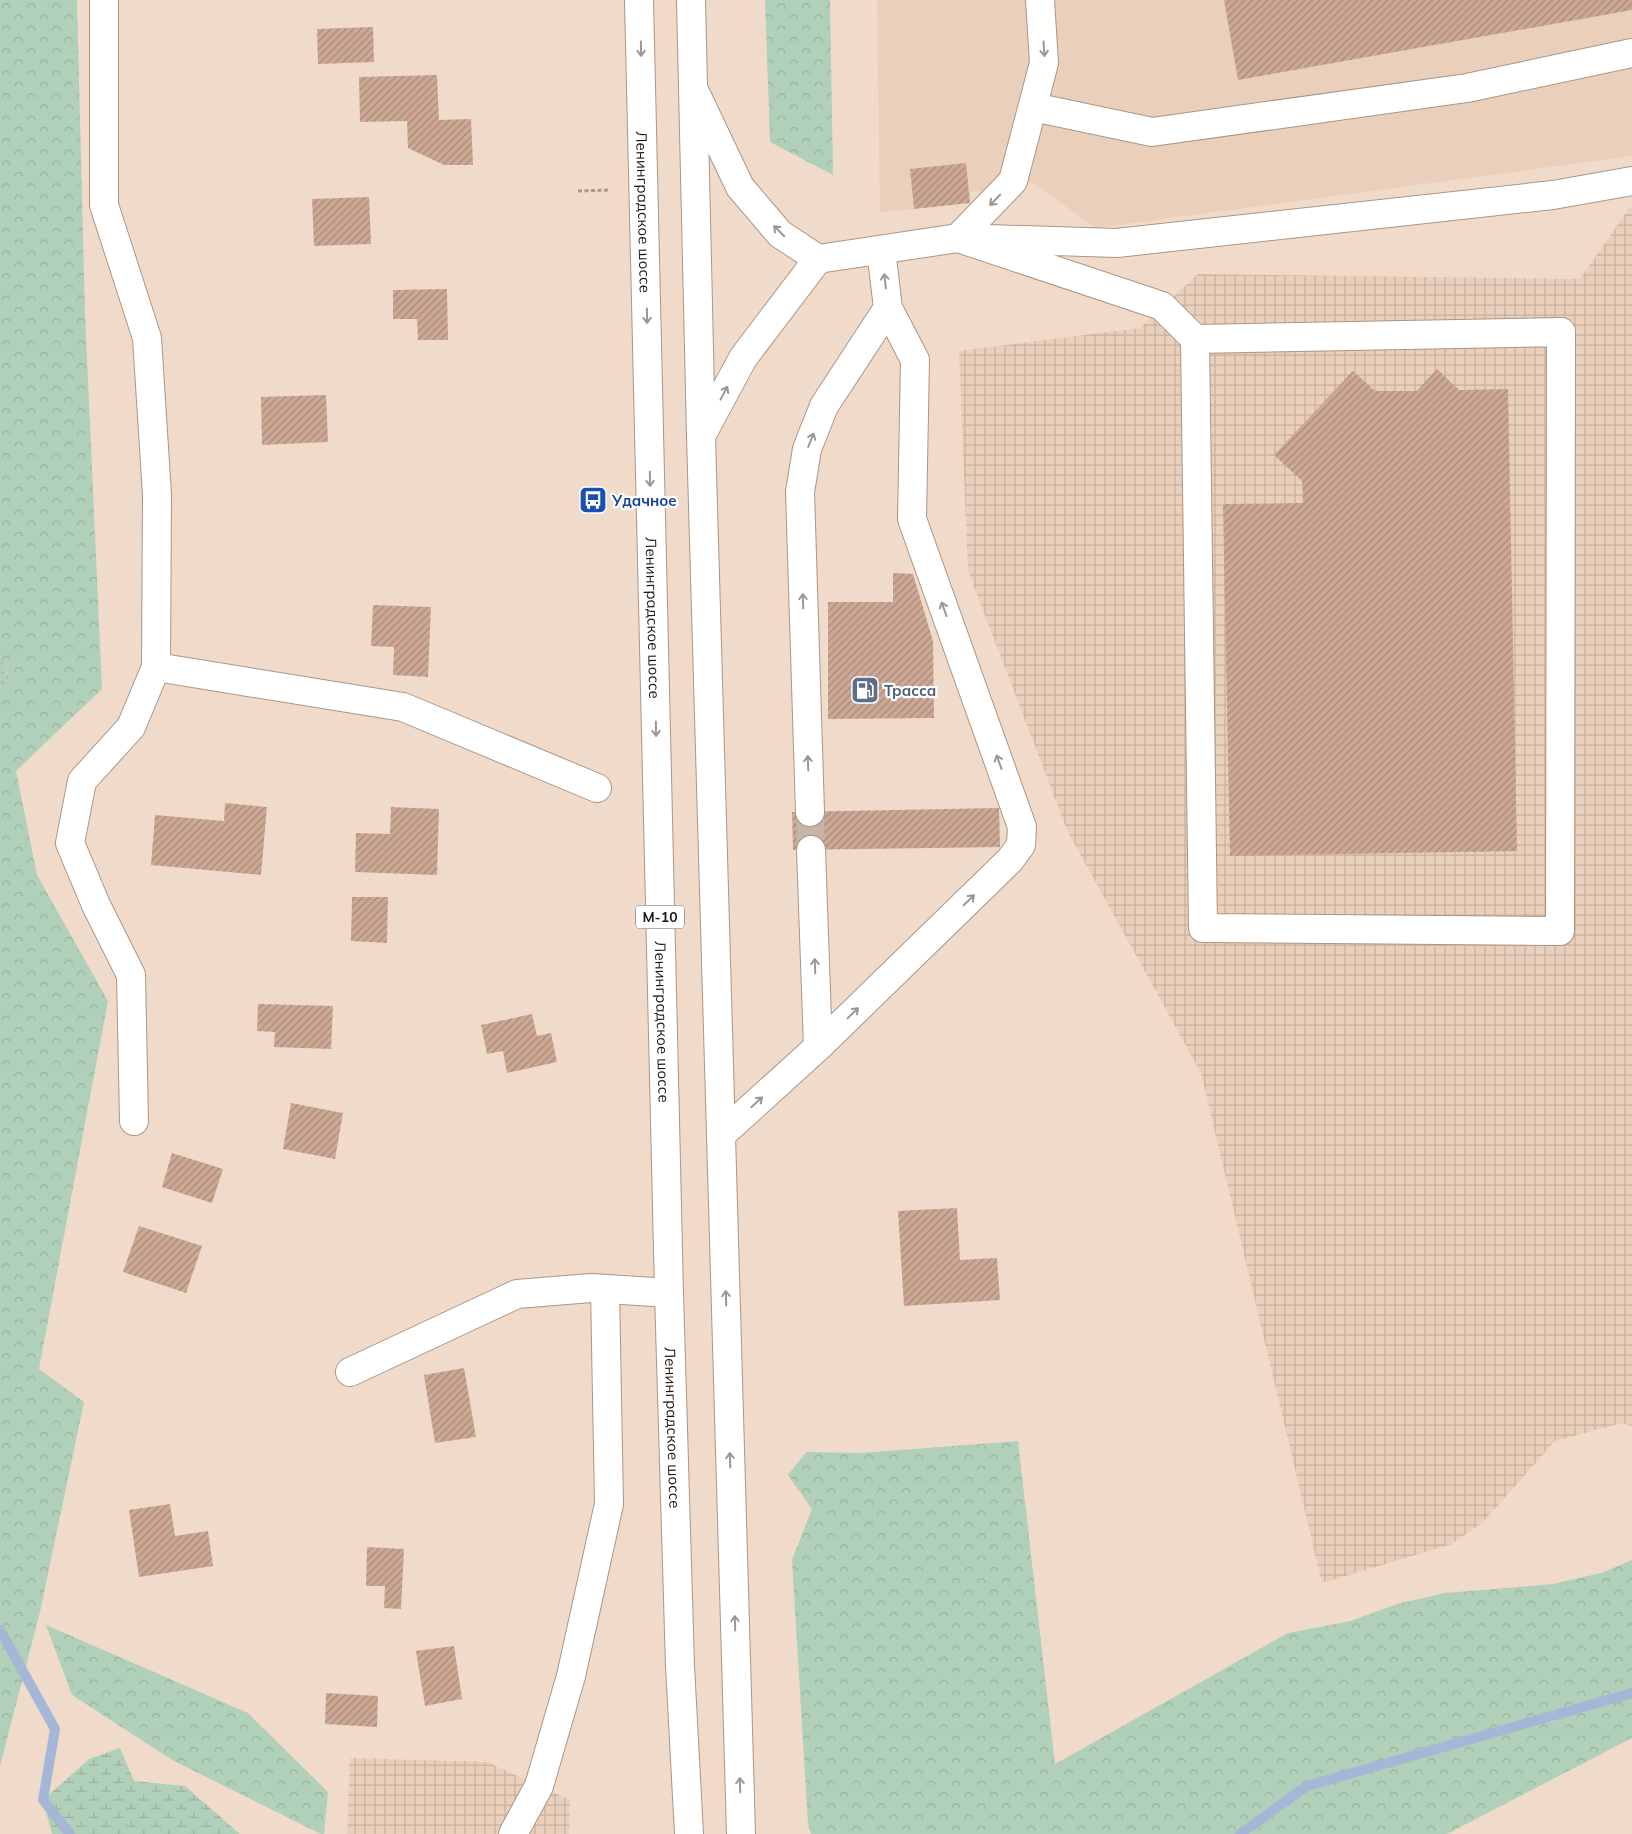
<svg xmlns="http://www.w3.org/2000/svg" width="1632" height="1834" viewBox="0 0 1632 1834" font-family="Mulish,sans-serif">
	<defs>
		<pattern id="industrial-grid" width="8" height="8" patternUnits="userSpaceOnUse" patternTransform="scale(1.25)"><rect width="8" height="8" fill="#eacfba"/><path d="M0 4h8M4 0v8" fill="none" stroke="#c8b19f"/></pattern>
		<pattern id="grass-dots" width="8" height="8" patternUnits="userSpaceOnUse" patternTransform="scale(1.25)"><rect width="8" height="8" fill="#b0d0ba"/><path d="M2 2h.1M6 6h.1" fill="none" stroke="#97b29f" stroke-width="1.8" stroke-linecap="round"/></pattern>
		<pattern id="forest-crowns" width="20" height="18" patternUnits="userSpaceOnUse" patternTransform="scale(1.25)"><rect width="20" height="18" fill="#b0d0ba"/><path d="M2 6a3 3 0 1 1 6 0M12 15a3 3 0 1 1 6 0" fill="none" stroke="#97b29f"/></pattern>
		<pattern id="wetland-marsh" width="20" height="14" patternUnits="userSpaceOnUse" patternTransform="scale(1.25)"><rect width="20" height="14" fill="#b0d0ba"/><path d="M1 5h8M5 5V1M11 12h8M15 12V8" fill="none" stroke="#97b29f"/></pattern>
		<pattern id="building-hatch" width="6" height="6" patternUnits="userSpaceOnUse" patternTransform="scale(1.25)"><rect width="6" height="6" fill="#cda995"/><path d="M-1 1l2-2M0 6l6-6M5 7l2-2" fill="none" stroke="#a68978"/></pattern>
	</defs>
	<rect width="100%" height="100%" fill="#f0dbcb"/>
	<path fill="#eacfba" d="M877 0H1632V156L1096 228 1033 183 1010 184 969 193 970 203 880 212Z"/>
	<path fill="url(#industrial-grid)" d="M1630 207H1632V1426L1622 1423 1555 1441 1483 1522 1452 1544 1322 1583 1201 1073 1067 830 968 571 959 351 1140 328 1198 274 1580 279Z
		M350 1758 487 1762 570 1800 569 1834H347Z"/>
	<path fill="url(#grass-dots)" d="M0 656 12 683 0 689Z"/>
	<path fill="url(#forest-crowns)" d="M0 0H77L85 314 102 689 16 771 37 875 108 1001 39 1369 84 1402 40 1612 0 1766V689L12 682 0 656Z
		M765 0H830L833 175 770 142Z
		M1018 1441 1055 1764 1288 1633 1351 1621 1397 1604 1445 1593 1553 1584 1601 1573 1632 1560V1738L1447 1834H811L808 1824 792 1560 812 1509 788 1475 806 1452 861 1453Z
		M46 1625 248 1713 328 1792 324 1834H321L172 1760 72 1695Z"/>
	<path fill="url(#wetland-marsh)" d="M120 1748 134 1781 185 1786 240 1834H52L43 1800 89 1759Z"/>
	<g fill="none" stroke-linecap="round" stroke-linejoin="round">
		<path stroke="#a5b7d7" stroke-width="10" d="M0 1630 55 1729 43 1800 70 1834
			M1240 1834 1307 1786 1632 1693"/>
	</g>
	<path fill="url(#building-hatch)" d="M1224 0H1632V10L1238 80Z
		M373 27 374 62 318 64 317 29Z
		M437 75 439 120 471 119 473 165H444L408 148 407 121 360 122 359 77Z
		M966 163 970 203 914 209 910 169Z
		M369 197 371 244 314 246 312 199Z
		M447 289 448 340H418L417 319H393V290Z
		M1437 369 1459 390 1508 389 1517 851 1230 856 1223 504 1303 503 1302 481 1274 455 1353 371 1375 391H1417Z
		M326 395 328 442 262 445 261 397Z
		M893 573 913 574 933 641 934 718 828 719V602H893Z
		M373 605 431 607 428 677 393 675 394 647 371 646Z
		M225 803 267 807 261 875 151 865 155 815 224 821Z
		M391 807 439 809 437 875 355 872 356 833 390 834Z
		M999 808 1000 847 793 850 792 812Z
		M352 897H388L387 943 351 941Z
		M258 1004 333 1006 331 1049 274 1047 275 1032 257 1031Z
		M532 1014 537 1036 551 1033 557 1062 507 1073 503 1051 487 1054 481 1025Z
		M291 1103 343 1113 335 1159 283 1149Z
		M172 1153 223 1169 212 1203 162 1187Z
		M957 1208 960 1260 997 1258 1000 1300 904 1306 898 1211Z
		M139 1226 202 1246 186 1293 123 1272Z
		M464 1368 476 1437 435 1443 424 1375Z
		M170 1504 175 1536 208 1531 213 1566 139 1577 129 1510Z
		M367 1547 404 1549 401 1609 384 1608 385 1586H366Z
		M454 1646 462 1699 425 1706 416 1651Z
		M326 1693 378 1696 377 1727 325 1724Z"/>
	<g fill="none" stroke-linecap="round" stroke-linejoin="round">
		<path stroke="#c6b4a6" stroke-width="28" stroke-dasharray="28 14" stroke-linecap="butt" d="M810 812 811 850"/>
		<defs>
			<path id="minor" d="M104 0V205L147 338 157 495 156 667 131 727 82 781 70 843 96 905 131 975 134 1121
				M693 88 740 187 780 234 818 259 958 238 1117 243 1553 195 1632 181
				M1033 107 1152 132 1467 88 1632 53
				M958 238 1162 306 1195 339 1203 928 1560 931 1561 332 1195 339
				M958 238 1013 181 1044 63 1040 0
				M701 436 743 358 818 259
				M156 667 403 707 597 788
				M810 812 800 492 807 449 824 406 888 308 881 250
				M818 1047 1010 860 1021 845 1022 827 912 519 915 360 888 308
				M721 1135 818 1047 811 850
				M350 1372 517 1294 591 1288 669 1293
				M513 1834 539 1786 571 1676 609 1504 605 1289"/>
			<g id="highway">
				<path id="s1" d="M639 0 669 1293 680 1666 689 1834"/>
				<path d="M691 0 701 436 741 1834"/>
			</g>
		</defs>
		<use href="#minor" stroke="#aa9687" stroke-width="30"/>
		<use href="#highway" stroke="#aa9687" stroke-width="30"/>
		<path stroke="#a7978a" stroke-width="3" stroke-dasharray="4 2.5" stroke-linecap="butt" d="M578 191 610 190"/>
		<use href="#minor" stroke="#fff" stroke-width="28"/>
		<use href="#highway" stroke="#fff" stroke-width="28"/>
	</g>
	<defs><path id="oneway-shaft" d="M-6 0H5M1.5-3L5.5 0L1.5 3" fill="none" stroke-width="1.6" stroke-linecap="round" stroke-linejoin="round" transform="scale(1.25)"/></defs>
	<g stroke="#9a9794">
		<use href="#oneway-shaft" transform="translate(641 49) rotate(89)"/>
		<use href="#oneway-shaft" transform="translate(1044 49) rotate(86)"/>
		<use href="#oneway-shaft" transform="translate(995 200) rotate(134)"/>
		<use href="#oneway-shaft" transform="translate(779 231) rotate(-135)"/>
		<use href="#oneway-shaft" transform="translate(885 281) rotate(-97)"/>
		<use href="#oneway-shaft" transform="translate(647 316) rotate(89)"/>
		<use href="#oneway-shaft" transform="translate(724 393) rotate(-62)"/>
		<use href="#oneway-shaft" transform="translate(811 440) rotate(-68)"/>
		<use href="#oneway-shaft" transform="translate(650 479) rotate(89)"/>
		<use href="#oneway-shaft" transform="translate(803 601) rotate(-92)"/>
		<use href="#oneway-shaft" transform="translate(944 609) rotate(-110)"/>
		<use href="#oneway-shaft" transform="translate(656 729) rotate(89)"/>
		<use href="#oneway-shaft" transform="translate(999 762) rotate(-110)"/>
		<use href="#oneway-shaft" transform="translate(808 763) rotate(-92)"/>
		<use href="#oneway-shaft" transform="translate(969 900) rotate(-44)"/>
		<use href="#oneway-shaft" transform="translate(815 966) rotate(-92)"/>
		<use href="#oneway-shaft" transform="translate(853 1013) rotate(-44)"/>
		<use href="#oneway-shaft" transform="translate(757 1102) rotate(-42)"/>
		<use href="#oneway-shaft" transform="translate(726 1298) rotate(-92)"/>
		<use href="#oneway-shaft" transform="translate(730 1460) rotate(-92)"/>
		<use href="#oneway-shaft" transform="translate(735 1623) rotate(-92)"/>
		<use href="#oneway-shaft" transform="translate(740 1785) rotate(-92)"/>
	</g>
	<defs>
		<symbol id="bus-square" viewBox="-11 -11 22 22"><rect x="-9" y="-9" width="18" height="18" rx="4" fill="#1a4fb4" stroke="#fff"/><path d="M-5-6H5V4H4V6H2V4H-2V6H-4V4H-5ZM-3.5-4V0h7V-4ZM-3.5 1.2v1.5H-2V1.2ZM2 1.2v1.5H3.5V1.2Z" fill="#fff"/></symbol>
		<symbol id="fuel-square" viewBox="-11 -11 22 22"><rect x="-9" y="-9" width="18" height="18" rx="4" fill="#5c6f8a" stroke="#fff"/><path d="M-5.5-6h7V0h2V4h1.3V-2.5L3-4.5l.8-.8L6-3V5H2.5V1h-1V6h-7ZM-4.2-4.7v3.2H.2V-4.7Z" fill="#fff"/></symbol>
	</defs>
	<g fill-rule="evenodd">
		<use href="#bus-square" x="577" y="484" width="32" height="32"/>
		<use href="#fuel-square" x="849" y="674" width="32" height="32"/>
	</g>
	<g text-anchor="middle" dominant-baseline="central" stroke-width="4.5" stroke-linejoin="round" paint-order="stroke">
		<rect fill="#fff" stroke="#625d58" stroke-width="1" x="636" y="905.5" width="48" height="23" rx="4"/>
		<g font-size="14" font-weight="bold" fill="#1e1711">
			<text x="660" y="917">М-10</text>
		</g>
		<g font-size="15" fill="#1e1711" stroke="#fff">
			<text stroke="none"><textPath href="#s1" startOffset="212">Ленинградское шоссе</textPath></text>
			<text stroke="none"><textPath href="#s1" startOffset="618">Ленинградское шоссе</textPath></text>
			<text stroke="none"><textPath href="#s1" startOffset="1022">Ленинградское шоссе</textPath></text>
			<text stroke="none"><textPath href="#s1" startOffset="1428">Ленинградское шоссе</textPath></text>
		</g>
		<g font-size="15" font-weight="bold" fill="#164399" stroke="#fff" text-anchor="start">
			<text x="612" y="500">Удачное</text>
		</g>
		<g font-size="15" font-weight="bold" fill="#4e5e75" stroke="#fff" text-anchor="start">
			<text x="884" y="690">Трасса</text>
		</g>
	</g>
</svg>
